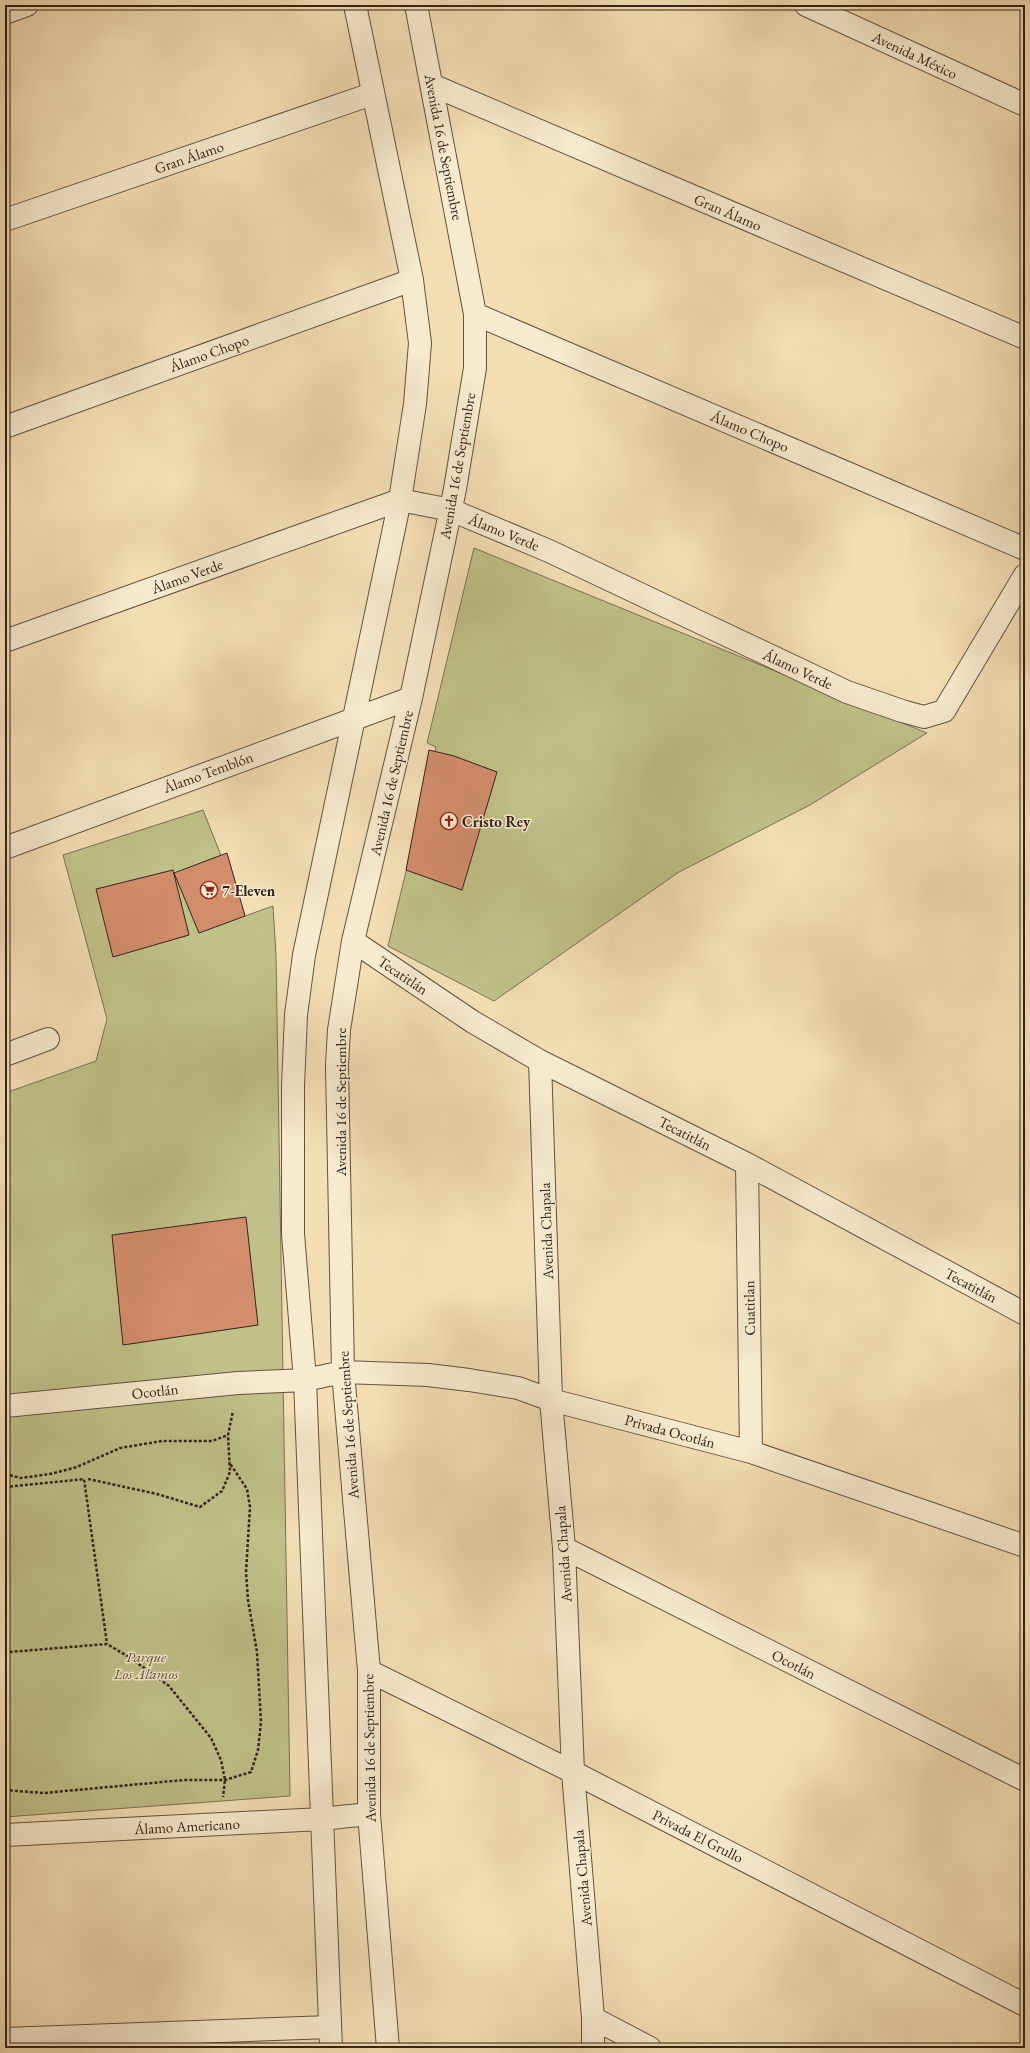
<svg xmlns="http://www.w3.org/2000/svg" width="1030" height="2053" viewBox="0 0 1030 2053" font-family="'EB Garamond',serif">
	<rect width="100%" height="100%" fill="#f3deb4"/>
	<filter id="stains"><feTurbulence type="fractalNoise" baseFrequency=".005" numOctaves="4"/><feColorMatrix values="0 0 0 0 .2 0 0 0 0 .09 0 0 0 0 .02 0 0 0 .5 -.17"/></filter>
	<radialGradient id="worn" r=".72"><stop offset=".6" stop-color="#630" stop-opacity="0"/><stop offset="1" stop-color="#630" stop-opacity=".3"/></radialGradient>
	<path fill="#c0c089" stroke="#7a7152" d="M474 548 927 733 810 805 679 872 494 1001 388 946 436 747 427 743Z
		M203 810 245 916 273 906 276 955 290 1796 5 1817V1093L96 1061 107 1019 63 855Z"/>
	<path fill="#d28d6c" stroke="#33221b" d="M429 750 454 756 497 772 462 890 406 870Z
		M227 853 245 916 199 933 174 873Z
		M173 870 189 935 113 957 96 889Z
		M246 1217 258 1325 123 1345 112 1235Z"/>
	<g fill="none" stroke-linecap="round" stroke-linejoin="round">
		<defs>
			<path id="minor" d="M806 5 1025 105
				M5 13 27 5
				M432 85 1025 338
				M5 220 372 94
				M475 314 1025 549
				M5 427 412 280
				M5 641 400 500 451 510 549 551 847 692 902 711 924 717 944 711 1025 575
				M5 848 411 698
				M353 941 473 1022 540 1061 747 1164 1025 1314
				M5 1055 48 1039
				M540 1061 551 1400 564 1548 573 1772 593 2018V2048
				M747 1164 751 1452
				M5 1406 238 1383 305 1380 343 1372 428 1375 469 1380 518 1388 551 1400 751 1452 1025 1546
				M564 1548 1025 1780
				M369 1671 573 1772 1025 2005
				M5 1835 321 1819 369 1814
				M593 2018 650 2048
				M5 2039 330 2027
				M331 2048 305 1380 293 1234V1086L296 1015 304 955 400 500 415 404 420 343 412 280 355 5
				M388 2048 369 1814V1671L343 1372 337 1065 339 1030 353 941 411 698 455 489 475 368V314L416 5"/>
		</defs>
		<use href="#minor" stroke="#635141" stroke-width="24"/>
		<path stroke="#33221b" stroke-width="2.5" stroke-dasharray="3 2" stroke-linecap="butt" d="M5 1474 21 1478 50 1474 77 1467 120 1448 162 1441H212L228 1435
			M88 1479 157 1494 200 1507 222 1491 230 1472 228 1435 233 1411
			M5 1487 84 1479 107 1644
			M5 1628 9 1652 107 1644 129 1657 169 1686 211 1738 221 1760 225 1780 223 1797
			M5 1790 44 1793 184 1780H225L251 1772 258 1750 261 1722 257 1652 248 1600 246 1572 250 1507 247 1489 229 1462"/>
		<use href="#minor" stroke="#f7eace" stroke-width="22"/>
	</g>
	<defs>
		<symbol id="church-ring" viewBox="-11 -11 22 22"><circle r="9.5" fill="#f7eace" stroke="#8f2418" stroke-width="1.5"/><path d="M-1.2-6h2.4v3.5h3.3v2.4h-3.3V6h-2.4V-.1h-3.3v-2.4h3.3Z" fill="#8f2418"/></symbol>
		<symbol id="supermarket-ring" viewBox="-11 -11 22 22"><circle r="9.5" fill="#f7eace" stroke="#8f2418" stroke-width="1.5"/><path d="M-6-5.5h2.5l.6 2H6L4.5 2H-2.5L-4.4-4H-6ZM-1.5 3.2a1.3 1.3 0 1 0 .1 0ZM3 3.2a1.3 1.3 0 1 0 .1 0Z" fill="#8f2418"/></symbol>
	</defs>
	<g fill-rule="evenodd">
		<use href="#church-ring" x="439" y="811" width="20" height="20"/>
		<use href="#supermarket-ring" x="199" y="880" width="20" height="20"/>
	</g>
	<g text-anchor="middle" dominant-baseline="central" stroke-width="3" stroke-linejoin="round" paint-order="stroke">
		<g font-size="15" fill="#33221b" stroke="#f7eace">
			<text transform="translate(915 55) rotate(25)">Avenida México</text>
			<text transform="translate(444 147) rotate(79)">Avenida 16 de Septiembre</text>
			<text transform="translate(189 157) rotate(-19)">Gran Álamo</text>
			<text transform="translate(728 212) rotate(23)">Gran Álamo</text>
			<text transform="translate(209 353) rotate(-20)">Álamo Chopo</text>
			<text transform="translate(750 431) rotate(23)">Álamo Chopo</text>
			<text transform="translate(457 466) rotate(-80)">Avenida 16 de Septiembre</text>
			<text transform="translate(504 532) rotate(22)">Álamo Verde</text>
			<text transform="translate(187 576) rotate(-20)">Álamo Verde</text>
			<text transform="translate(798 669) rotate(25)">Álamo Verde</text>
			<text transform="translate(208 772) rotate(-20)">Álamo Temblón</text>
			<text transform="translate(391 783) rotate(-77)">Avenida 16 de Septiembre</text>
			<text transform="translate(403 975) rotate(34)">Tecatitlán</text>
			<text transform="translate(340 1102) rotate(-90)">Avenida 16 de Septiembre</text>
			<text transform="translate(685 1133) rotate(27)">Tecatitlán</text>
			<text transform="translate(546 1231) rotate(-92)">Avenida Chapala</text>
			<text transform="translate(971 1285) rotate(28)">Tecatitlán</text>
			<text transform="translate(749 1308) rotate(-91)">Cuatitlan</text>
			<text transform="translate(155 1391) rotate(-6)">Ocotlán</text>
			<text transform="translate(348 1425) rotate(-94)">Avenida 16 de Septiembre</text>
			<text transform="translate(670 1431) rotate(15)">Privada Ocotlán</text>
			<text transform="translate(563 1554) rotate(-94)">Avenida Chapala</text>
			<text transform="translate(794 1664) rotate(27)">Ocotlán</text>
			<text transform="translate(369 1748) rotate(-91)">Avenida 16 de Septiembre</text>
			<text transform="translate(187 1826) rotate(-3)">Álamo Americano</text>
			<text transform="translate(698 1836) rotate(27)">Privada El Grullo</text>
			<text transform="translate(582 1878) rotate(-95)">Avenida Chapala</text>
		</g>
		<g font-size="15" font-weight="bold" fill="#33221b" stroke="#f7eace" text-anchor="start">
			<text x="462" y="821">Cristo Rey</text>
			<text x="222" y="890">7-Eleven</text>
		</g>
		<g font-size="15" font-style="italic" fill="#5d513c" stroke="#f7eace">
			<text x="146" y="1656">Parque<tspan x="146" dy="17">Los Alamos</tspan></text>
		</g>
	</g>
	<rect width="1030" height="2053" fill="none" stroke="#f3deb4" stroke-width="20"/>
	<rect x="6" y="6" width="1018" height="2041" fill="none" stroke="#33221b" stroke-width="2"/>
	<rect x="10" y="10" width="1010" height="2033" fill="none" stroke="#33221b"/>
	<rect width="100%" height="100%" filter="url(#stains)"/>
	<rect width="100%" height="100%" fill="url(#worn)"/>
</svg>
